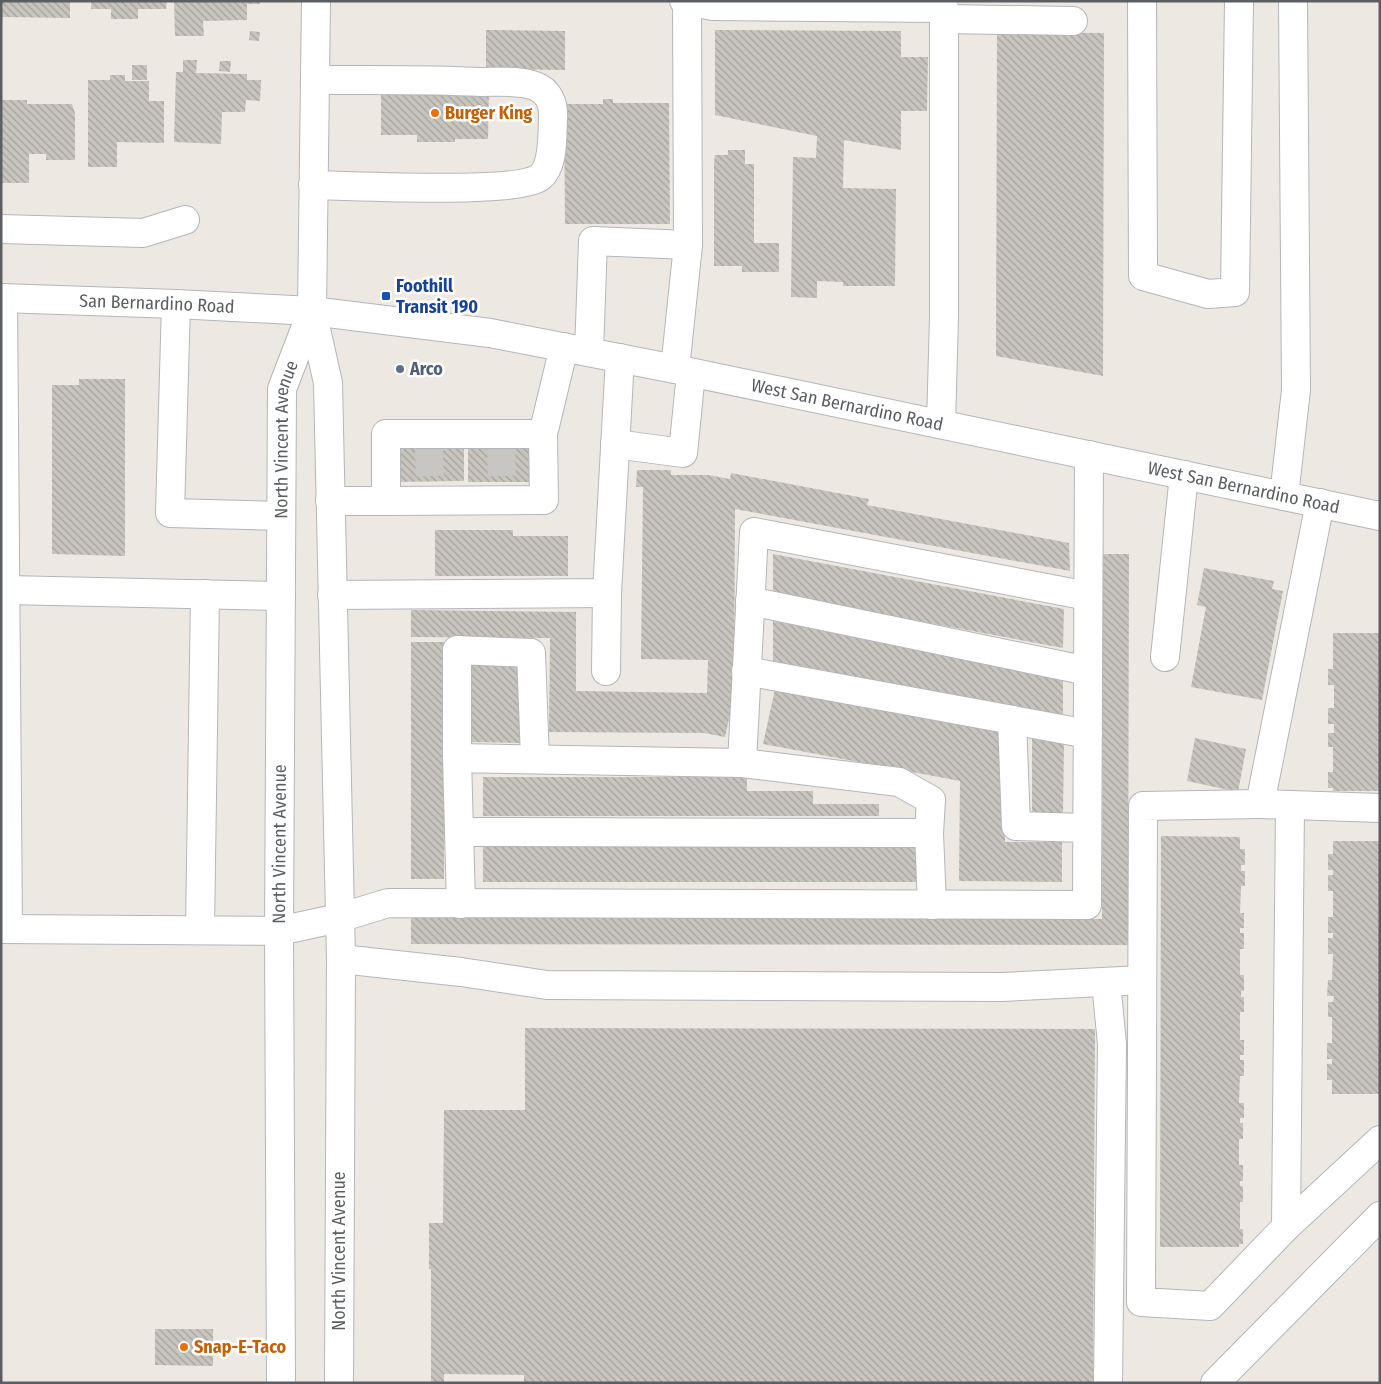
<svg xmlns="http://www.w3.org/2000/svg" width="1381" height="1384" viewBox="0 0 1381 1384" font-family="'Fira Sans Condensed',sans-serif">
	<defs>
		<pattern id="building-back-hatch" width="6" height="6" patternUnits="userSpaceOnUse" patternTransform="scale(1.25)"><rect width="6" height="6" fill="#c8c4be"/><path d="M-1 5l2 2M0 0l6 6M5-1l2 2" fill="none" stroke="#a5a29e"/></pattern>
	</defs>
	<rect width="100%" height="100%" fill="#ede9e2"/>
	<path fill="url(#building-back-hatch)" d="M1 1H70V18L1 17Z
		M91 1H167L166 9H138V19H111V9H91Z
		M174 1H260V4H247V20L203 21 204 36H175Z
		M486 30 565 31V70L486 69Z
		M715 30 901 31V57H928L927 111H901V150L844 140 843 188 896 189 895 286H843V282L817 281V298L791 297 793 157 816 158 817 136 715 115Z
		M250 31 260 32 259 41 249 40Z
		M997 32 1104 33 1103 376 996 356Z
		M183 60H197L196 73 247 74V80H261L260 101 246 100 245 112H222L221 144 174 142 176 72H183Z
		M220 61H231L230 72 219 71Z
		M132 65H147V80H132Z
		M110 75H125V81H149V101H164V143L117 142V167H88V80H110Z
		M381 85 489 91 488 139H455V142H417V135H381Z
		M603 99H613V103H669L670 224H565L564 104H603Z
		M1 100H27V104H72L75 113V160H46V154H29V183H1Z
		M728 150H745V164H754V243H779V272H742V266H714V163L715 155H728Z
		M79 379H125V556L52 554V385H79Z
		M395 448H464V481L395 482Z
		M468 448H538V482H468Z
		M637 470H671V475H708L730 479 731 473 869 499 867 505 1069 543 1070 571 735 509 734 697 725 737 704 733 549 732 550 638 411 637V610L576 612V691L707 693 708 660 641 659 643 487H636Z
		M435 530H513V536H568V576H435Z
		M773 554 1064 609 1063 648 773 594Z
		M1103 554H1129L1128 945 411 944V917L1102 919Z
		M1204 568 1274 581 1272 589 1283 591 1262 700 1191 687 1206 607 1197 605Z
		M773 621 1063 676V716L773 662Z
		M1333 633H1380V791H1333V788H1328V772H1333V747H1328V733H1334V724H1328V708H1334V685H1328V669H1333Z
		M411 642H444V879H411Z
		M470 663 524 664 523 743 470 742Z
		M775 689 1006 732 1005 842H1062V882L959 881 960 781 763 744Z
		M1032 736 1064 743 1063 815H1032Z
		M1195 738 1246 749 1238 792 1187 781Z
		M483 777H747V791H813V804H879V816H483Z
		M1161 836 1240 837V849H1245V865H1241V871H1245V886H1241L1240 913H1244V928H1240V933H1244V949H1240V975H1244V991H1241V997H1244V1012H1240V1040H1244V1055H1240V1060H1244V1076H1240L1239 1103H1244V1118H1240V1123H1243V1139H1239V1165H1243V1181H1240V1186H1243V1202H1240V1229H1243V1244H1239V1247H1160Z
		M1333 841H1380V1094H1332V1080H1327V1064H1332V1059H1327V1043H1332V1017H1328V1002H1333L1334 996H1327L1328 980H1332L1333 954H1328V938H1333V933H1328V917H1333V891H1328V875H1333V870H1328V854H1333Z
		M483 843H920V882H483Z
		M525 1028 1095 1029 1093 1383H524V1375L444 1374V1383H431V1269H429V1223H443L444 1110H525Z
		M155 1329H213V1366L155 1365Z"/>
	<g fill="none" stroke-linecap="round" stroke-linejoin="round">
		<path stroke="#c8c6c2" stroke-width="28" stroke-dasharray="28 14" stroke-linecap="butt" d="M429 448 430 481
			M501 448 502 482"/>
		<defs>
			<g id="minor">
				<path d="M316 1 312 311 328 383 341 959 339 1383"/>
				<path d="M684 1 713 6 944 8V317L941 424"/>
				<path d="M1142 1 1143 276 1208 294 1235 292 1239 1"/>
				<path d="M944 19 1073 21"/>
				<path d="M313 185C350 186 518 194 540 177 554 166 552 136 553 119 554 104 549 91 535 86 520 80 498 82 482 82 426 79 371 80 315 80"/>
				<path d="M1 229 143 233 185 220"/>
				<path id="s1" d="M1 298 176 304 312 311 490 333 675 369 1380 516"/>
				<path d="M3 298 8 929"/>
				<path d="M176 304 170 513 281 516"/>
				<path d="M589 352 593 241 688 245"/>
				<path d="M675 369 688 245 687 2"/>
				<path d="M615 444 683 453 691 373"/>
				<path d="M1284 496 1296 390 1293 1"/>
				<path d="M330 501H386V434H543L564 347"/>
				<path d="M386 501 544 500 543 434"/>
				<path d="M1320 503 1260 804 1380 808"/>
				<path d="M7 590 281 596"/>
				<path d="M332 595 607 593 620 358"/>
				<path d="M750 601 1088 671"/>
				<path d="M1165 657 1184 475"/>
				<path d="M606 671 607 593"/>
				<path d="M746 671 1088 734"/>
				<path d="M1012 720 1016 826 1087 828"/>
				<path d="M457 758V650L531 653 535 759"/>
				<path d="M742 763 899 782 931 800 929 833"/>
				<path d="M1260 804 1143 806 1141 1302 1210 1306 1286 1227 1290 805"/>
				<path d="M459 832 929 833 932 905"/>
				<path d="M461 904 457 758 742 763 754 532 1088 596"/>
				<path d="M1 929 279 931 339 918 388 903 1087 905 1089 455"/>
				<path d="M200 930 205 594"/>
				<path d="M341 959 461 972 547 985 1002 987 1142 980"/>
				<path d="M1106 982 1112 1044 1108 1383"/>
				<path d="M1286 1227 1380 1140"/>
				<path id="s2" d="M281 1383 279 931 282 389 312 311"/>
				<path d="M1215 1383 1380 1216"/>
			</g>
		</defs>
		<use href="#minor" stroke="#b3b6b9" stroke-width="30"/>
		<use href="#minor" stroke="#fff" stroke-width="28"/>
	</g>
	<g fill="#e8710a" stroke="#fff" stroke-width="2">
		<circle cx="435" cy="113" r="5"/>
		<circle cx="184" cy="1347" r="5"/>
	</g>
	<rect fill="#1a4fb4" stroke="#fff" stroke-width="2" x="381" y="291" width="10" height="10" rx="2.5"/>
	<circle fill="#5c6f8a" stroke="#fff" stroke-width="2" cx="400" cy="369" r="5"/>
	<g text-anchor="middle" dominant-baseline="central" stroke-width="5" stroke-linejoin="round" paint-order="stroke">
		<g font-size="18" font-weight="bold" fill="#c56008" stroke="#fff" text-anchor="start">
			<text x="445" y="113">Burger King</text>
			<text x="194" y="1347">Snap-E-Taco</text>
		</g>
		<g font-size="18" font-weight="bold" fill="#164399" stroke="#fff" text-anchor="start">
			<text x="396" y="286">Foothill<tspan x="396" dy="21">Transit 190</tspan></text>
		</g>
		<g font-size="18" fill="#5b5f63" stroke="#fff">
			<text stroke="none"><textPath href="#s1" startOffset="156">San Bernardino Road</textPath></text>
			<text stroke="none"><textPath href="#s1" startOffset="855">West San Bernardino Road</textPath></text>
			<text stroke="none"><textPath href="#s2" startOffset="944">North Vincent Avenue</textPath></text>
			<text stroke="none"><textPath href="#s1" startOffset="1260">West San Bernardino Road</textPath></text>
			<text stroke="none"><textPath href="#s2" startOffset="539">North Vincent Avenue</textPath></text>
			<text transform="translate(339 1251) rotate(-90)">North Vincent Avenue</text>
		</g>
		<g font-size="18" font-weight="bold" fill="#4e5e75" stroke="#fff" text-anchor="start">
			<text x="410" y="369">Arco</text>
		</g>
	</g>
	<rect width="1381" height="1384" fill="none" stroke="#5b5f63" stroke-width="5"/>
</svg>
